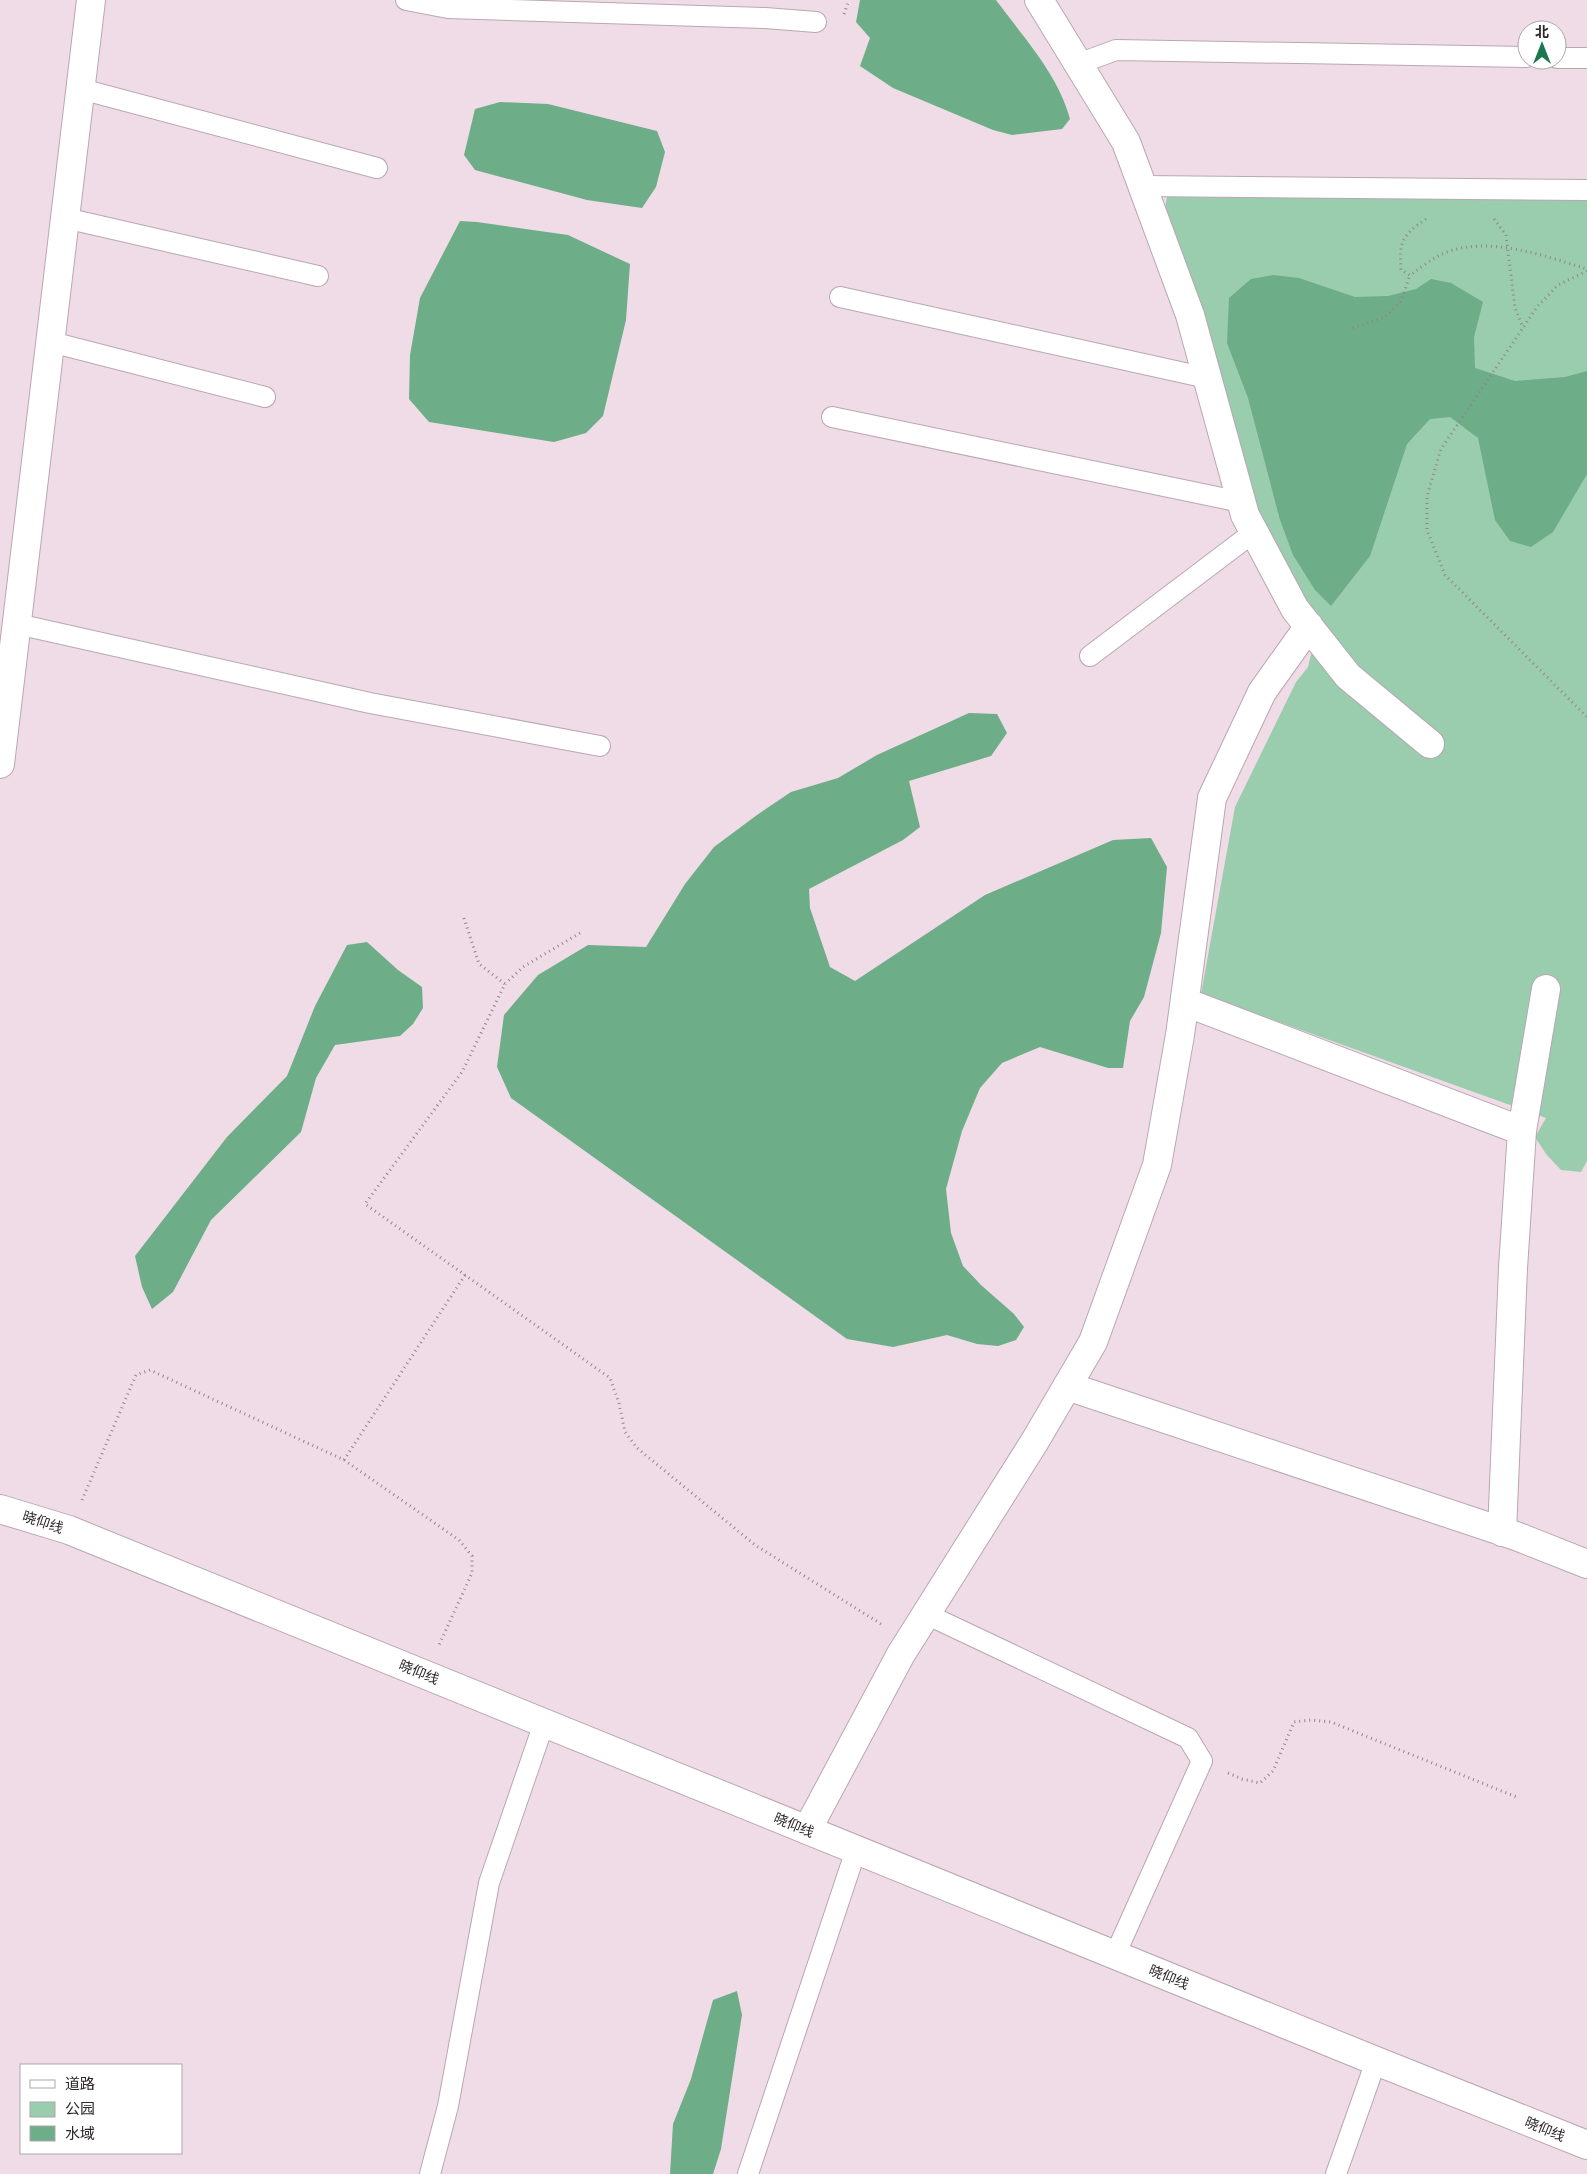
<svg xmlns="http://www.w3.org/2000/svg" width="1587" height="2174" viewBox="0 0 1587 2174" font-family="Arial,'Noto Sans SC',sans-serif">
	<rect width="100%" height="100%" fill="#efdce7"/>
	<path fill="#9accae" d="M1167 197 1587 199V1161L1581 1172 1561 1170 1546 1154 1535 1137 1546 1118 1201 994 1235 807 1296 682 1308 667 1319 621 1253 510 1164 213Z"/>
	<path fill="#6dad88" d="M860 0H996C1023 37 1058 74 1070 119L1062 129 1012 135 993 130 893 88 860 66 870 38 856 22Z
		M500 102 548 104 657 131 665 152 656 187 642 208 587 200 475 170 464 155 475 109Z
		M460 221 477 222 568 235 630 264 626 320 603 416 586 433 554 442 429 422 409 399 410 355 420 298Z
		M1273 275 1299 278 1355 297 1388 296 1416 289 1431 279 1451 283 1483 302 1474 337 1475 368 1515 381 1565 377 1587 371V474L1553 532 1531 547 1510 541 1495 520 1478 438 1450 417 1430 419 1407 444 1370 556 1331 606 1315 590 1293 555 1280 520 1248 398 1227 343 1229 298 1251 279Z
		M969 713 997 714 1007 733 991 756 909 781 920 827 903 840 809 889 810 908 830 967 855 981 985 895 1113 840 1151 838 1167 867 1161 933 1144 997 1130 1021 1123 1068H1108L1040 1047 1002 1063 980 1088 962 1131 946 1189 951 1233 963 1266 981 1285 1014 1314 1024 1327 1016 1340 998 1346 977 1344 947 1335 893 1347 847 1339 511 1098 497 1067 504 1015 538 975 588 945 646 947 685 884 714 847 757 815 791 792 838 778 877 755Z
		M367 942 398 970 422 987 423 1008 413 1024 400 1036 335 1045 316 1078 301 1132 211 1220 173 1292 152 1309 142 1287 135 1256 227 1137 287 1076 315 1006 347 945Z
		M737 1991 742 2015 721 2149 713 2174H670L673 2124 691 2079 713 2000Z"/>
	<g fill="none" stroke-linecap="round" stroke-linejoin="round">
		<defs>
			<path id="lane" d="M406 0 448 8 765 18 816 22
				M1557 58H1587
				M1078 64 1116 50 1527 57
				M81 89 377 168
				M1142 186 1587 190
				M65 218 318 276
				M840 297 1207 378
				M51 342 265 397
				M832 417 1241 502
				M17 624 370 703 600 746
				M1090 656 1254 532
				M926 1614 1188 1738 1202 1761 1115 1955
				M430 2174 448 2106 489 1883 544 1723
				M748 2174 856 1850
				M1336 2174 1376 2061"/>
			<path id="street" d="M1039 0 1126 142 1190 315 1245 515 1295 609 1348 676 1430 744
				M1185 1002 1522 1131
				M1067 1386 1516 1536 1587 1564
				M1502 1532 1513 1268 1522 1131 1546 989
				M807 1830 901 1654 1035 1441 1093 1342 1157 1165 1180 1035 1212 798 1262 692 1309 626"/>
			<path id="secondary" d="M0 764 91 0
				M0 1509 69 1530 1376 2061 1587 2145"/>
		</defs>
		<use href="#lane" stroke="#b9a7b2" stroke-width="22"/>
		<use href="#street" stroke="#b9a7b2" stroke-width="30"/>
		<use href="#secondary" stroke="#b9a7b2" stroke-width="30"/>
		<path stroke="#92858c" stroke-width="3" stroke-dasharray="1 4" stroke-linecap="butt" d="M844 14 849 0
			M1426 219C1402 235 1399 242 1401 270L1410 275C1422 267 1436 255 1450 251 1494 237 1545 256 1587 269
			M1494 219 1506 235 1515 308 1523 328
			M1587 271 1558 285 1537 307 1441 449 1427 496V530L1445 575 1587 717
			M1353 328 1385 317 1401 301 1410 275
			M464 918 479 964 505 984
			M580 933 523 967 505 984 462 1072 365 1204 610 1378 619 1403 625 1432 637 1448 755 1545 881 1624
			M344 1460 465 1275
			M82 1500 136 1375 150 1370 344 1460 459 1540 472 1556V1573L439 1645
			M1228 1773 1242 1779 1260 1783 1273 1771 1294 1722 1311 1720 1331 1722 1519 1798"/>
		<use href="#lane" stroke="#fff" stroke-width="20"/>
		<use href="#street" stroke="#fff" stroke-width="28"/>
		<use href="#secondary" stroke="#fff" stroke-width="28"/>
	</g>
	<g text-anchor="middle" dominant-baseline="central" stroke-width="5" stroke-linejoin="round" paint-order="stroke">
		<g font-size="14" fill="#2d262a" stroke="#fff">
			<text transform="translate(43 1522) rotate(18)">晓仰线</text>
			<text transform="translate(419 1672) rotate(22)">晓仰线</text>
			<text transform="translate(794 1825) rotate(22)">晓仰线</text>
			<text transform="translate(1169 1977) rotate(22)">晓仰线</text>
			<text transform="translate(1545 2129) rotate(22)">晓仰线</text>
		</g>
	</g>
	<rect x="20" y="2064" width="162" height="90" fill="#ffffff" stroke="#aba8aa"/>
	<rect x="30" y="2080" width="25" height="8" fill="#ffffff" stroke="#aba8aa"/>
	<text x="65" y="2089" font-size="15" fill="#2d262a">道路</text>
	<rect x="30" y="2102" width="25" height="15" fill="#9accae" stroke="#aba8aa"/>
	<text x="65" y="2114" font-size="15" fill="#2d262a">公园</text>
	<rect x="30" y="2126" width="25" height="15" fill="#6dad88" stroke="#aba8aa"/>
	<text x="65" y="2139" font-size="15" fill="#2d262a">水域</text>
	<g transform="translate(1542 45)"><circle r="24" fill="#ffffff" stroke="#aba8aa"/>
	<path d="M0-4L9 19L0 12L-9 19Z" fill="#1b774d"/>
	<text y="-8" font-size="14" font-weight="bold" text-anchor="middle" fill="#2d262a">北</text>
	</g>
</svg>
